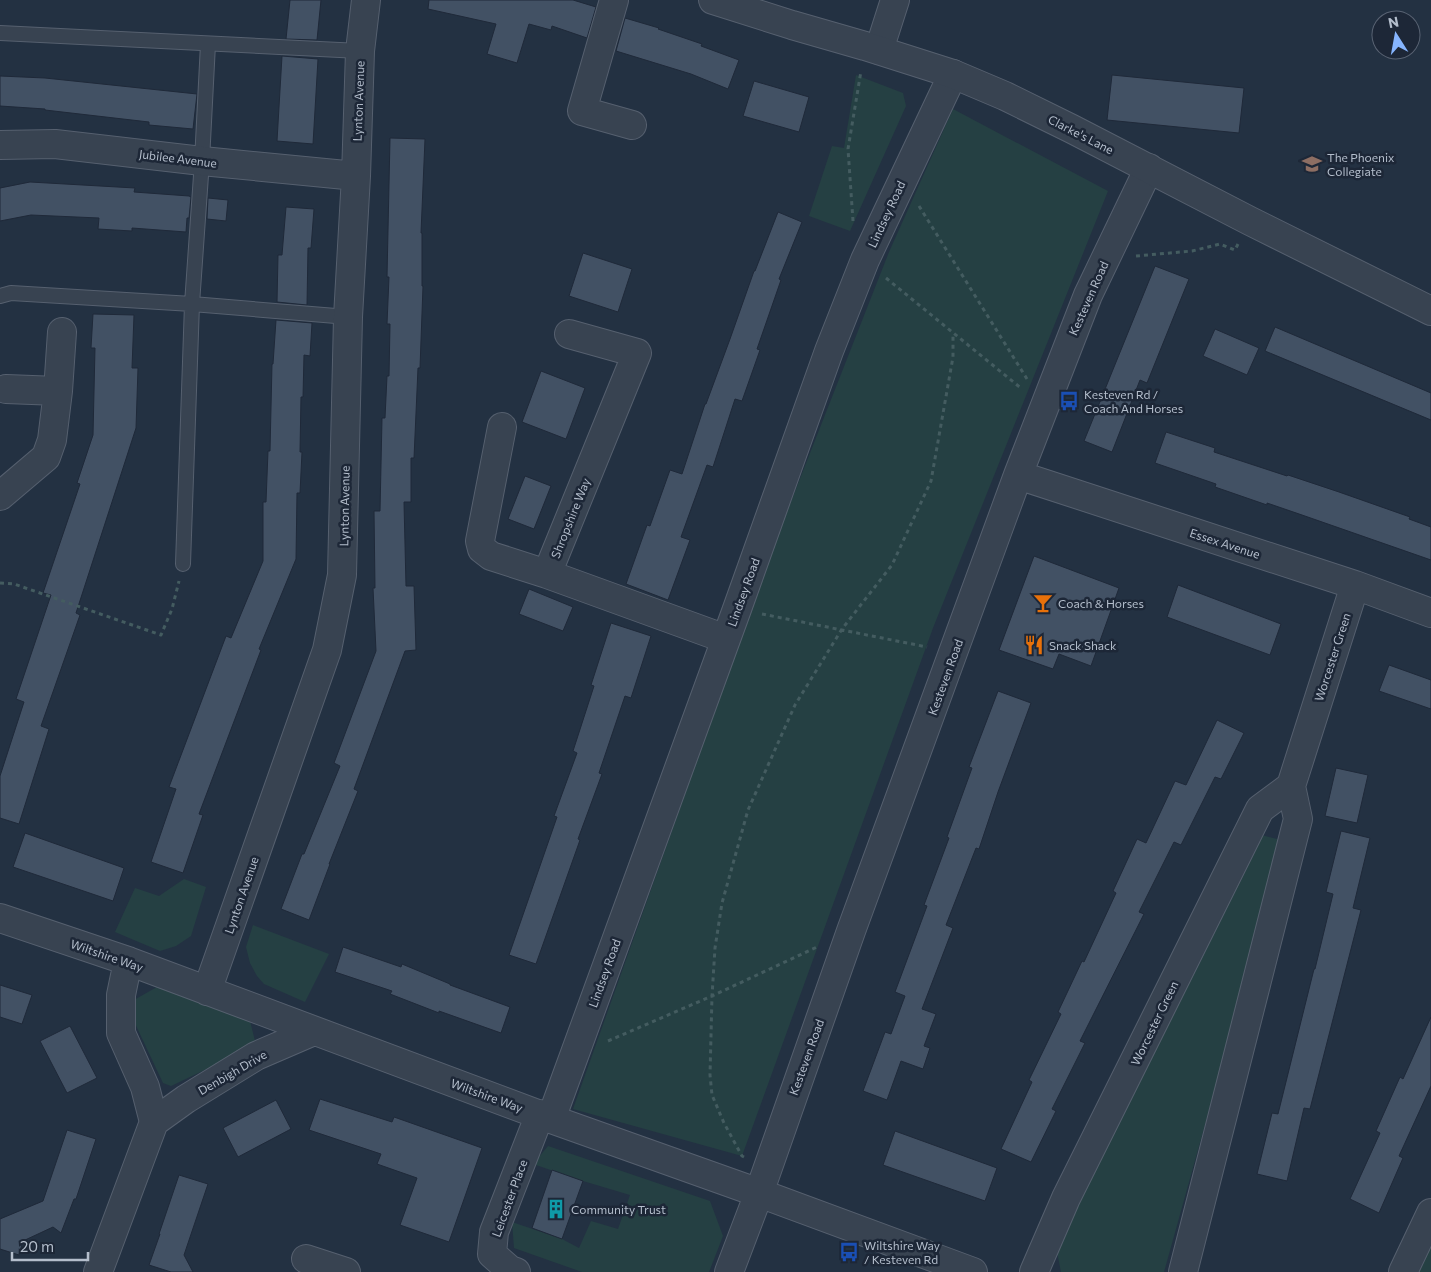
<svg xmlns="http://www.w3.org/2000/svg" width="1431" height="1272" viewBox="0 0 1431 1272" font-family="Commissioner,sans-serif">
	<rect width="100%" height="100%" fill="#233142"/>
	<path fill="#254043" d="M856 75 903 93 906 106 850 231 809 216 832 146 844 148Z
		M953 109 1108 191 933 628 742 1156 573 1109 770 555 889 252Z
		M1257 834 1281 840 1221 1067 1164 1272H1061L1056 1247Z
		M184 879 206 887 191 936 176 946 160 951 115 932 135 888 159 896Z
		M253 925 329 954 305 1002 264 984 257 976 250 963 246 947Z
		M157 987 250 1021 255 1041 232 1057 171 1086 163 1083 132 1017 134 1000Z
		M548 1146 710 1201 723 1236 709 1272H582L514 1248 512 1222 562 1239 579 1248 591 1221 618 1229 630 1195 583 1181 533 1164Z
		M1431 1246V1272H1419Z"/>
	<path fill="#425164" stroke="#1f2939" d="M290 0H321L317 40 286 39Z
		M429 0H573L596 7 587 38 552 26 551 30 529 24 517 63 487 54 496 24 428 9Z
		M625 18 659 28 658 29 702 44 701 46 739 60 728 89 691 74 616 51Z
		M282 56 318 59 313 144 277 141Z
		M1112 75 1244 88 1239 133 1107 120Z
		M0 76 45 78 197 94 193 129 149 125V122L45 110V109L0 106Z
		M754 81 809 97 799 132 743 116Z
		M390 138 425 139 421 233H422V286H423L420 368H418L414 458H411V502H404L406 586H414L416 650 405 651 354 789 358 791 329 864H330L309 920 281 909 302 854H304L340 766 334 763 376 651 373 588H375L374 511H380L382 418H385L387 376H389L390 324H387L389 277H387Z
		M30 182 135 188 134 192 189 196 191 197 189 218H187L186 232 132 228V231L98 229 99 218 31 215 0 221V188Z
		M208 198 228 200 226 221 207 219Z
		M286 207 314 209 311 248H308L307 305 277 302 278 255H282Z
		M778 212 802 222 779 279 781 280 757 349 760 350 742 401 735 399 713 467 707 465 681 537 690 540 668 600 626 584 647 525 650 526 670 470 682 474 705 404H706L730 339 754 271H755Z
		M583 253 632 269 618 312 569 296Z
		M1155 266 1189 279 1147 383 1140 380 1112 452 1084 441Z
		M93 314 134 315 132 368H138L136 428 76 613 80 615 41 726 49 729 19 824 0 818V776L24 702 16 699 51 595 43 593 80 484 77 483 93 435 95 348H91Z
		M276 320 312 323 310 356 304 355 303 397H301L300 452H302L300 493H297L296 559 259 649 261 650 199 814 203 815 183 873 151 862 176 789 169 787 226 636 231 638 263 561V502H266L268 451H270L272 364H273Z
		M1275 327 1431 393V420L1265 351Z
		M1215 329 1259 348 1247 375 1203 356Z
		M541 371 585 388 566 439 522 422Z
		M1166 432 1215 448 1214 452 1287 476 1288 475 1339 492 1410 517 1409 519 1431 527V560L1302 515 1267 503V505L1215 487 1216 484 1155 463Z
		M525 476 551 486 534 529 508 519Z
		M1034 556 1119 588 1091 666 1059 654 1053 669 999 650Z
		M1178 585 1281 624 1270 655 1167 617Z
		M529 589 573 607 563 631 519 614Z
		M611 623 651 636 631 698 625 696 599 773 602 774 578 839 580 840 536 964 509 955 557 817 554 816 577 753 573 751 594 686 591 685Z
		M1389 665 1431 680V709L1379 691Z
		M998 691 1031 703 998 792 979 849 976 848 946 925 953 928 922 1009 936 1014 924 1046 930 1048 923 1069 901 1061 887 1100 863 1091 885 1032 891 1034 905 996 895 992 927 906 924 905 949 838 947 837 972 768 969 767Z
		M1217 720 1244 733 1221 779 1215 777 1181 845 1174 842 1139 912 1144 914 1080 1041 1085 1043 1052 1109 1056 1111 1031 1162 1001 1149 1032 1082 1029 1080 1061 1014 1058 1012 1082 961 1084 962 1116 893 1113 891 1137 839 1146 843 1175 781 1186 785Z
		M1336 768 1368 775 1357 823 1325 816Z
		M1341 831 1370 838 1353 908 1361 910 1310 1109 1304 1108 1287 1181 1257 1174 1272 1113 1278 1114 1314 969H1315L1333 894 1326 892Z
		M25 833 124 868 113 901 13 867Z
		M343 947 401 967 402 964 450 984V985L510 1007 501 1033 439 1011V1013L390 994 392 991 335 972Z
		M0 985 32 995 22 1024 0 1017Z
		M1431 1017V1086L1399 1156 1403 1158 1379 1213 1350 1199 1380 1133 1376 1131 1400 1077 1403 1079Z
		M70 1026 97 1078 67 1093 40 1041Z
		M320 1099 392 1122 394 1117 482 1148 449 1242 400 1225 417 1178 377 1164 381 1154 309 1130Z
		M276 1100 291 1129 238 1157 223 1128Z
		M67 1130 96 1139 76 1199H74L61 1233 53 1227 23 1241 19 1255 0 1249V1219L43 1201Z
		M895 1131 997 1168 985 1201 883 1165Z
		M552 1170 583 1181 562 1239 532 1228Z
		M179 1175 208 1184 184 1255 193 1272H171L149 1265 160 1234H159Z"/>
	<g fill="none" stroke-linecap="round" stroke-linejoin="round">
		<defs>
			<path id="service" d="M0 33 360 51
				M0 296 11 293 192 304 348 317
				M183 564 192 304 202 161 208 44"/>
			<path id="minor" d="M614 0 582 111 632 125
				M879 50 895 0
				M0 145 55 144 202 161 356 176
				M569 334 637 353 547 574 726 639
				M6 389 58 391
				M502 427 480 541 482 549 491 556 547 574
				M1018 475 1355 585 1431 613
				M0 496 46 457 52 440 58 391 62 332
				M0 918 128 961 551 1119 759 1193 973 1272
				M207 991 327 650 342 575 348 317 356 176 360 51 366 0
				M551 1119 737 609 829 351 865 260 953 74
				M154 1122 186 1099 256 1056 314 1031
				M306 1259 346 1272
				M98 1272 154 1122 145 1087 121 1033V995L128 961
				M516 1272 510 1270 492 1254 494 1232 540 1114
				M729 1272 759 1193 851 931 1018 475 1088 295 1149 168
				M1034 1272 1066 1198 1260 809 1291 786
				M1183 1272 1298 819 1291 786 1355 585
				M1403 1272 1431 1213"/>
			<path id="tertiary" d="M713 0 792 25 865 46 953 74 1005 96 1072 129 1250 221 1431 311"/>
		</defs>
		<use href="#service" stroke="#56606f" stroke-width="16"/>
		<use href="#minor" stroke="#56606f" stroke-width="30"/>
		<use href="#tertiary" stroke="#56606f" stroke-width="30"/>
		<path stroke="#445c60" stroke-width="3" stroke-dasharray="4 4" stroke-linecap="butt" d="M919 206 1027 379
			M853 221 848 149 861 71
			M1136 256 1192 251 1220 244 1235 250 1238 244
			M886 278 1022 389
			M0 583 14 584 161 635 172 609 179 581
			M762 614 927 647
			M608 1041 712 996 817 947
			M744 1157 742 1156 724 1123 712 1095 710 1075 712 996 715 948 722 903 748 810 795 705 842 629 892 565 931 481 953 357V334"/>
		<use href="#service" stroke="#384351" stroke-width="14"/>
		<use href="#minor" stroke="#384351" stroke-width="28"/>
		<use href="#tertiary" stroke="#384351" stroke-width="28"/>
	</g>
	<defs>
		<symbol id="school-bare" viewBox="-9 -9 18 18"><path d="M0-5L7-2L0 1L-7-2ZM-4 1L0 2.5L4 1V4Q0 6-4 4Z" fill="#8d6e63" stroke="#1d2737" stroke-width="2.5" paint-order="stroke"/></symbol>
		<symbol id="bus-bare" viewBox="-9 -9 18 18"><path d="M-5-6H5V4H4V6H2V4H-2V6H-4V4H-5ZM-3.5-4V0h7V-4ZM-3.5 1.2v1.5H-2V1.2ZM2 1.2v1.5H3.5V1.2Z" fill="#1a4fb4" stroke="#1d2737" stroke-width="2.5" paint-order="stroke"/></symbol>
		<symbol id="bar-bare" viewBox="-9 -9 18 18"><path d="M-6-5H6L.8 .8V4.5H3.5V6h-7V4.5H-.8V.8Z" fill="#e8710a" stroke="#1d2737" stroke-width="2.5" paint-order="stroke"/></symbol>
		<symbol id="restaurant-bare" viewBox="-9 -9 18 18"><path d="M-5-6h1v4h1v-4h1v4h1v-4h1v5L-1.5 .5V6h-2V.5L-5-1ZM5-6V6H3V1.5H1.5Q1.5-4 5-6Z" fill="#e8710a" stroke="#1d2737" stroke-width="2.5" paint-order="stroke"/></symbol>
		<symbol id="building-bare" viewBox="-9 -9 18 18"><path d="M-4-6H4V6H1V3H-1V6H-4ZM-2.5-4.3h1.7v1.8h-1.7ZM.8-4.3h1.7v1.8H.8ZM-2.5-1h1.7V.8h-1.7ZM.8-1h1.7V.8H.8Z" fill="#0f9aa8" stroke="#1d2737" stroke-width="2.5" paint-order="stroke"/></symbol>
	</defs>
	<g fill-rule="evenodd">
		<use href="#school-bare" x="1298" y="150" width="28" height="28"/>
		<use href="#bus-bare" x="1055" y="387" width="28" height="28"/>
		<use href="#bar-bare" x="1029" y="589" width="28" height="28"/>
		<use href="#restaurant-bare" x="1020" y="631" width="28" height="28"/>
		<use href="#building-bare" x="542" y="1195" width="28" height="28"/>
		<use href="#bus-bare" x="835" y="1238" width="28" height="28"/>
	</g>
	<g text-anchor="middle" dominant-baseline="central" stroke-width="5" stroke-linejoin="round" paint-order="stroke">
		<g font-size="12" fill="#b4becc" stroke="#1d2737">
			<text transform="translate(358 101) rotate(-88)">Lynton Avenue</text>
			<text transform="translate(1081 134) rotate(27)">Clarke's Lane</text>
			<text transform="translate(178 158) rotate(7)">Jubilee Avenue</text>
			<text transform="translate(886 214) rotate(-65)">Lindsey Road</text>
			<text transform="translate(1088 298) rotate(-66)">Kesteven Road</text>
			<text transform="translate(344 506) rotate(-89)">Lynton Avenue</text>
			<text transform="translate(570 518) rotate(-68)">Shropshire Way</text>
			<text transform="translate(1225 543) rotate(18)">Essex Avenue</text>
			<text transform="translate(743 592) rotate(-70)">Lindsey Road</text>
			<text transform="translate(1332 657) rotate(-72)">Worcester Green</text>
			<text transform="translate(945 677) rotate(-70)">Kesteven Road</text>
			<text transform="translate(241 895) rotate(-71)">Lynton Avenue</text>
			<text transform="translate(107 955) rotate(19)">Wiltshire Way</text>
			<text transform="translate(604 973) rotate(-70)">Lindsey Road</text>
			<text transform="translate(1154 1023) rotate(-64)">Worcester Green</text>
			<text transform="translate(806 1057) rotate(-70)">Kesteven Road</text>
			<text transform="translate(232 1072) rotate(-30)">Denbigh Drive</text>
			<text transform="translate(487 1095) rotate(20)">Wiltshire Way</text>
			<text transform="translate(509 1198) rotate(-70)">Leicester Place</text>
		</g>
		<g font-size="12" fill="#b4becc" stroke="#1d2737" text-anchor="start">
			<text x="1327" y="157">The Phoenix<tspan x="1327" dy="14">Collegiate</tspan></text>
			<text x="1084" y="394">Kesteven Rd /<tspan x="1084" dy="14">Coach And Horses</tspan></text>
			<text x="1058" y="603">Coach &amp; Horses</text>
			<text x="1049" y="645">Snack Shack</text>
			<text x="571" y="1209">Community Trust</text>
			<text x="864" y="1245">Wiltshire Way<tspan x="864" dy="14">/ Kesteven Rd</tspan></text>
		</g>
	</g>
	<g transform="translate(1396 35) rotate(349)"><circle r="24" fill="#1d2737" stroke="#596373"/>
	<path d="M0-4L9 19L0 12L-9 19Z" fill="#86b5ff"/>
	<text y="-8" font-size="14" font-weight="bold" text-anchor="middle" fill="#b4becc">N</text>
	</g>
	<path d="M12 1252v8h76v-8" fill="none" stroke="#b4becc" stroke-width="2.5"/>
	<text x="20" y="1252" font-size="15" fill="#b4becc" stroke="#1d2737" stroke-width="4" paint-order="stroke">20 m</text>
</svg>
